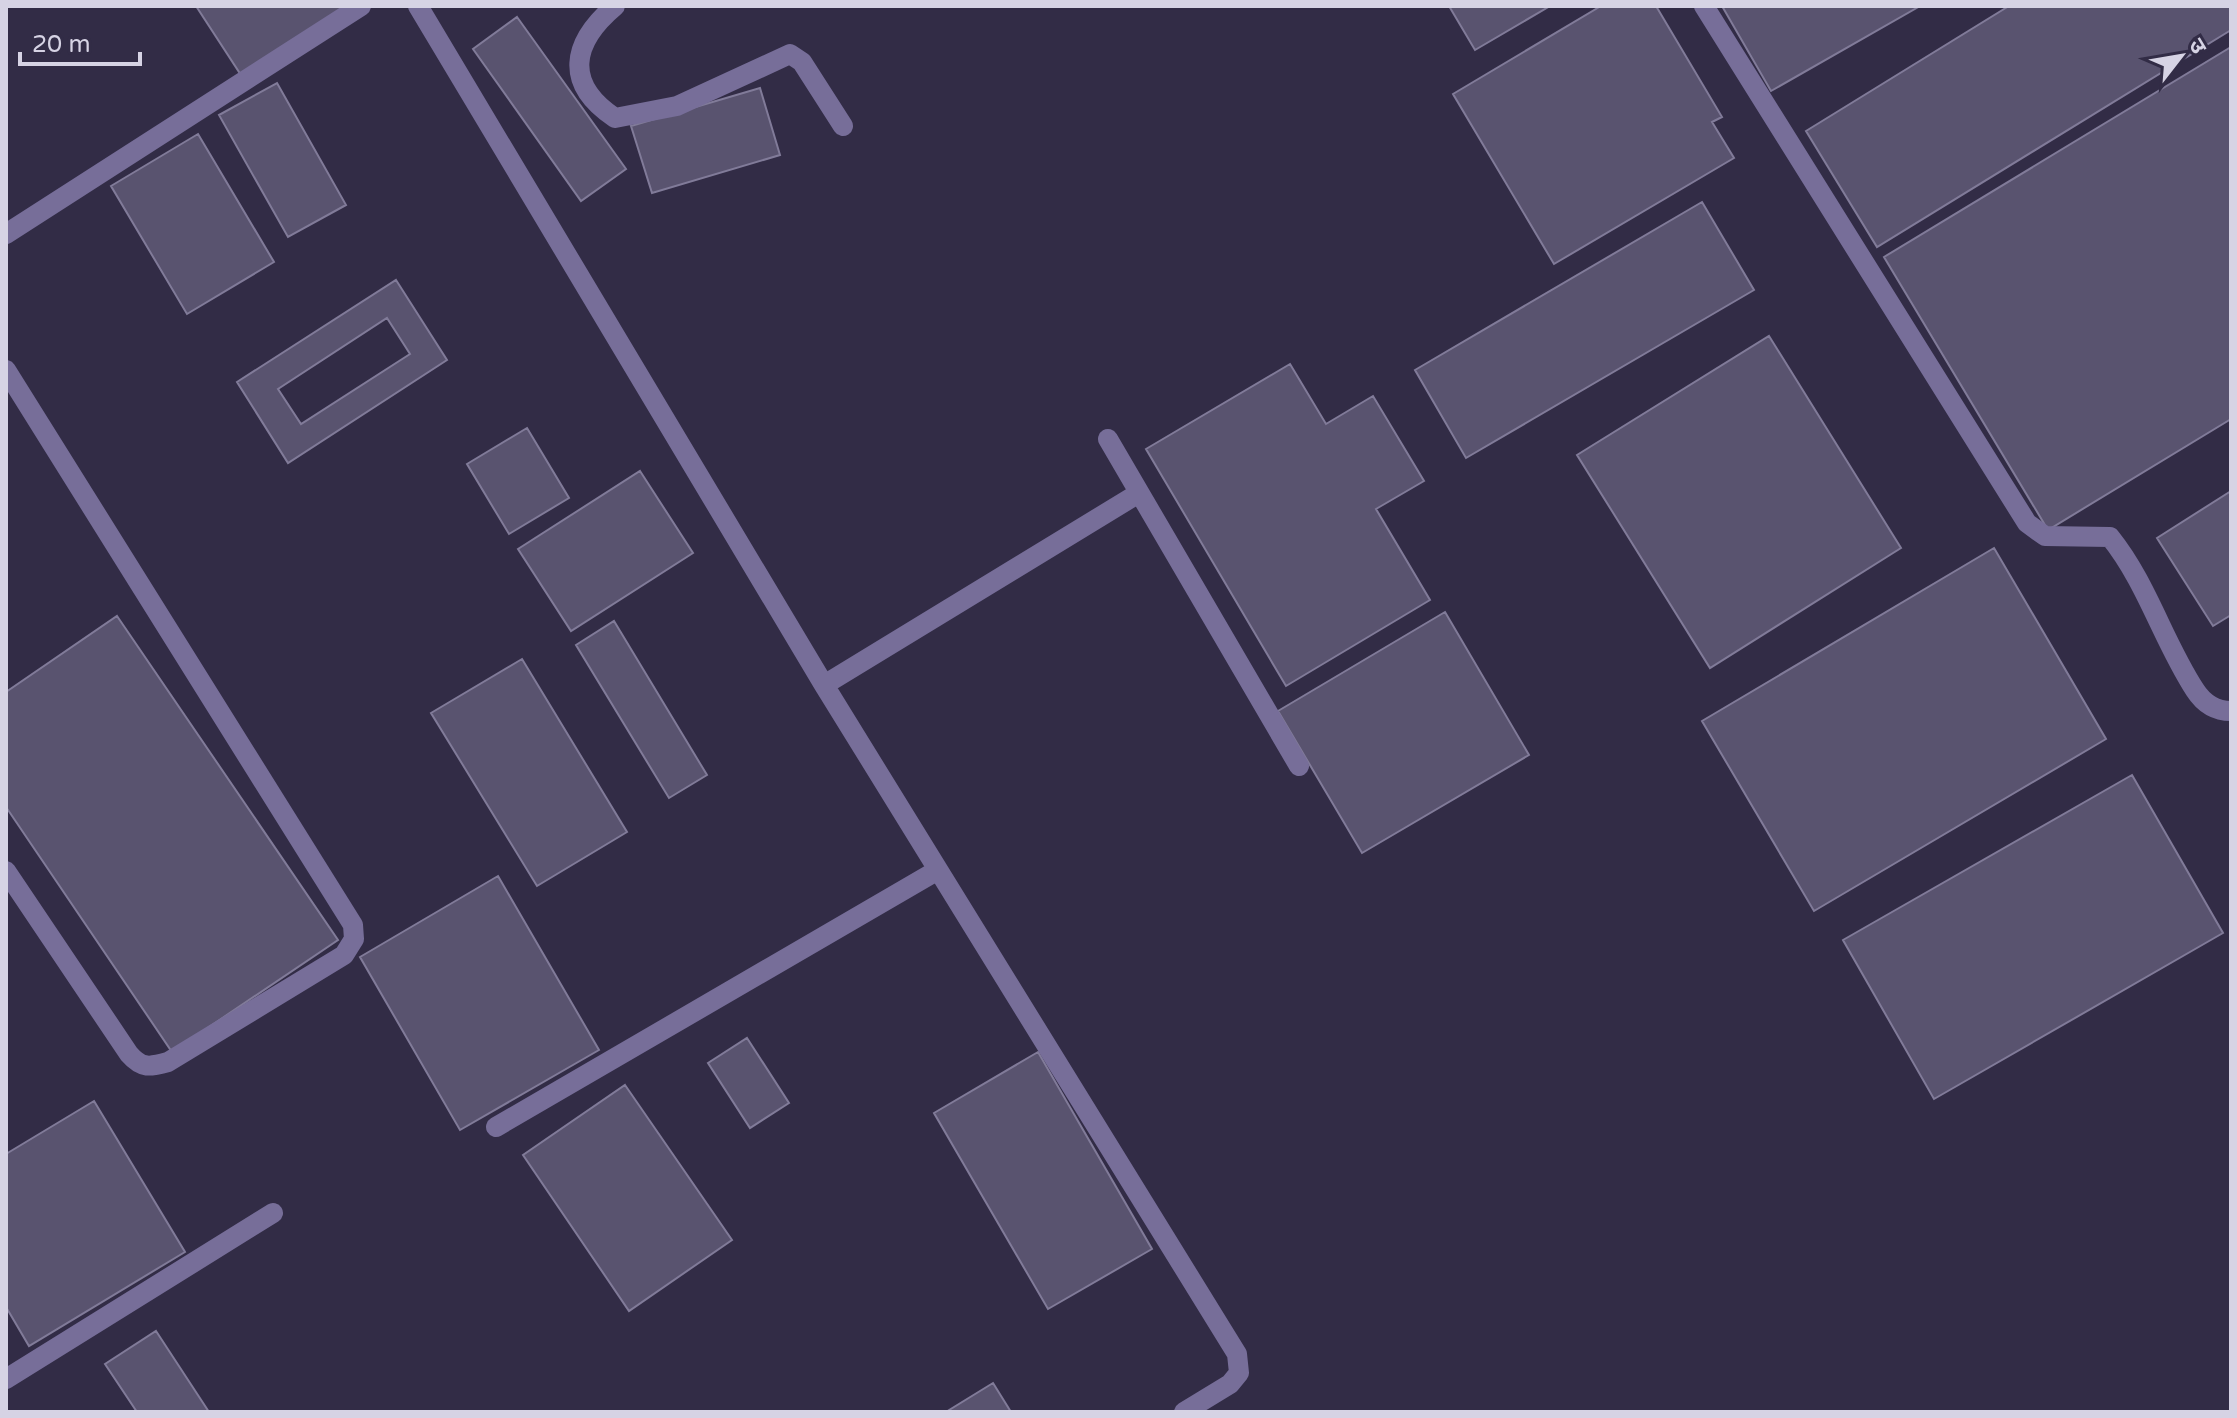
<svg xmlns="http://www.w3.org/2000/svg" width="2237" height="1418" viewBox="0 0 2237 1418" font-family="'Varela Round','Noto Sans Devanagari',sans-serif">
	<rect width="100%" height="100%" fill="#322c46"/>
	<path fill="#59536f" stroke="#817b99" stroke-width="2" fill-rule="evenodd" d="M196 6H346L241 75Z
		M1449 6H1550L1475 50Z
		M1601 6H1656L1722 117 1712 122 1734 158 1554 264 1453 94Z
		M1722 6H1920L1771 91Z
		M2009 6H2231V30L1877 247 1806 131Z
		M517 17 626 169 581 201 473 49Z
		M2231 47V419L2048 530 1884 257Z
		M277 83 346 205 288 237 219 115Z
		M760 88 780 155 652 193 631 126Z
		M198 134 274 262 187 314 111 186Z
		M1702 202 1754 290 1466 458 1415 370Z
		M396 280 447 360 288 463 237 382ZM387 318 410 354 301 424 278 389Z
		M1769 336 1901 548 1710 668 1577 455Z
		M1290 364 1326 424 1373 396 1424 481 1376 509 1430 600 1286 686 1146 449Z
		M527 428 569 498 509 534 467 464Z
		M640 471 693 553 571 631 518 549Z
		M2231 491V615L2213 626 2157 538Z
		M1994 548 2106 739 1814 911 1702 721Z
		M1445 612 1529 755 1362 853 1278 711Z
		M117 616 338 940 172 1052 6 807V692Z
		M614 621 707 775 669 798 576 645Z
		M522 659 627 832 537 886 431 713Z
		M2132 775 2223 933 1934 1099 1843 940Z
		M498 876 599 1050 460 1130 360 957Z
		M747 1038 789 1103 750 1128 708 1063Z
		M1038 1052 1152 1249 1048 1309 934 1113Z
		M625 1085 732 1240 629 1311 523 1155Z
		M94 1101 185 1252 29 1346 6 1307V1154Z
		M156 1331 209 1412H137L105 1364Z
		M993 1383 1011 1412H946Z"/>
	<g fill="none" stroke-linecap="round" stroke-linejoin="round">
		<path stroke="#776e99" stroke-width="20" d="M418 6 824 685 1237 1354 1239 1373 1230 1384 1184 1412
			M615 6C571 43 564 84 615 118L677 106 790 54 802 62 843 126
			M1704 6 2027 523 2045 536 2110 537C2147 583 2163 641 2195 690 2204 704 2216 711 2231 711
			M6 234 361 6
			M6 370 353 925 354 939 344 955 168 1062C150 1067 142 1069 129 1054L6 871
			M1108 439 1299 766
			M824 685 1139 493
			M496 1127 938 870
			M6 1379 273 1213"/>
	</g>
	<rect width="2237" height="1418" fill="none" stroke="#d6d3e4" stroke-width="16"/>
	<g transform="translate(2181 56) rotate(59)" stroke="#322c46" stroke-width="6" paint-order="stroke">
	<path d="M0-6L14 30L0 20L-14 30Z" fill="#d6d3e4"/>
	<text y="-12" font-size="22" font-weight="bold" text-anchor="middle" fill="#d6d3e4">उ</text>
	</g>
	<path d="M20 52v12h120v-12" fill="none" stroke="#d6d3e4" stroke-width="4"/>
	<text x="32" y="52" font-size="24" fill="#d6d3e4" stroke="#322c46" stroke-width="6" paint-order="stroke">20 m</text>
</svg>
